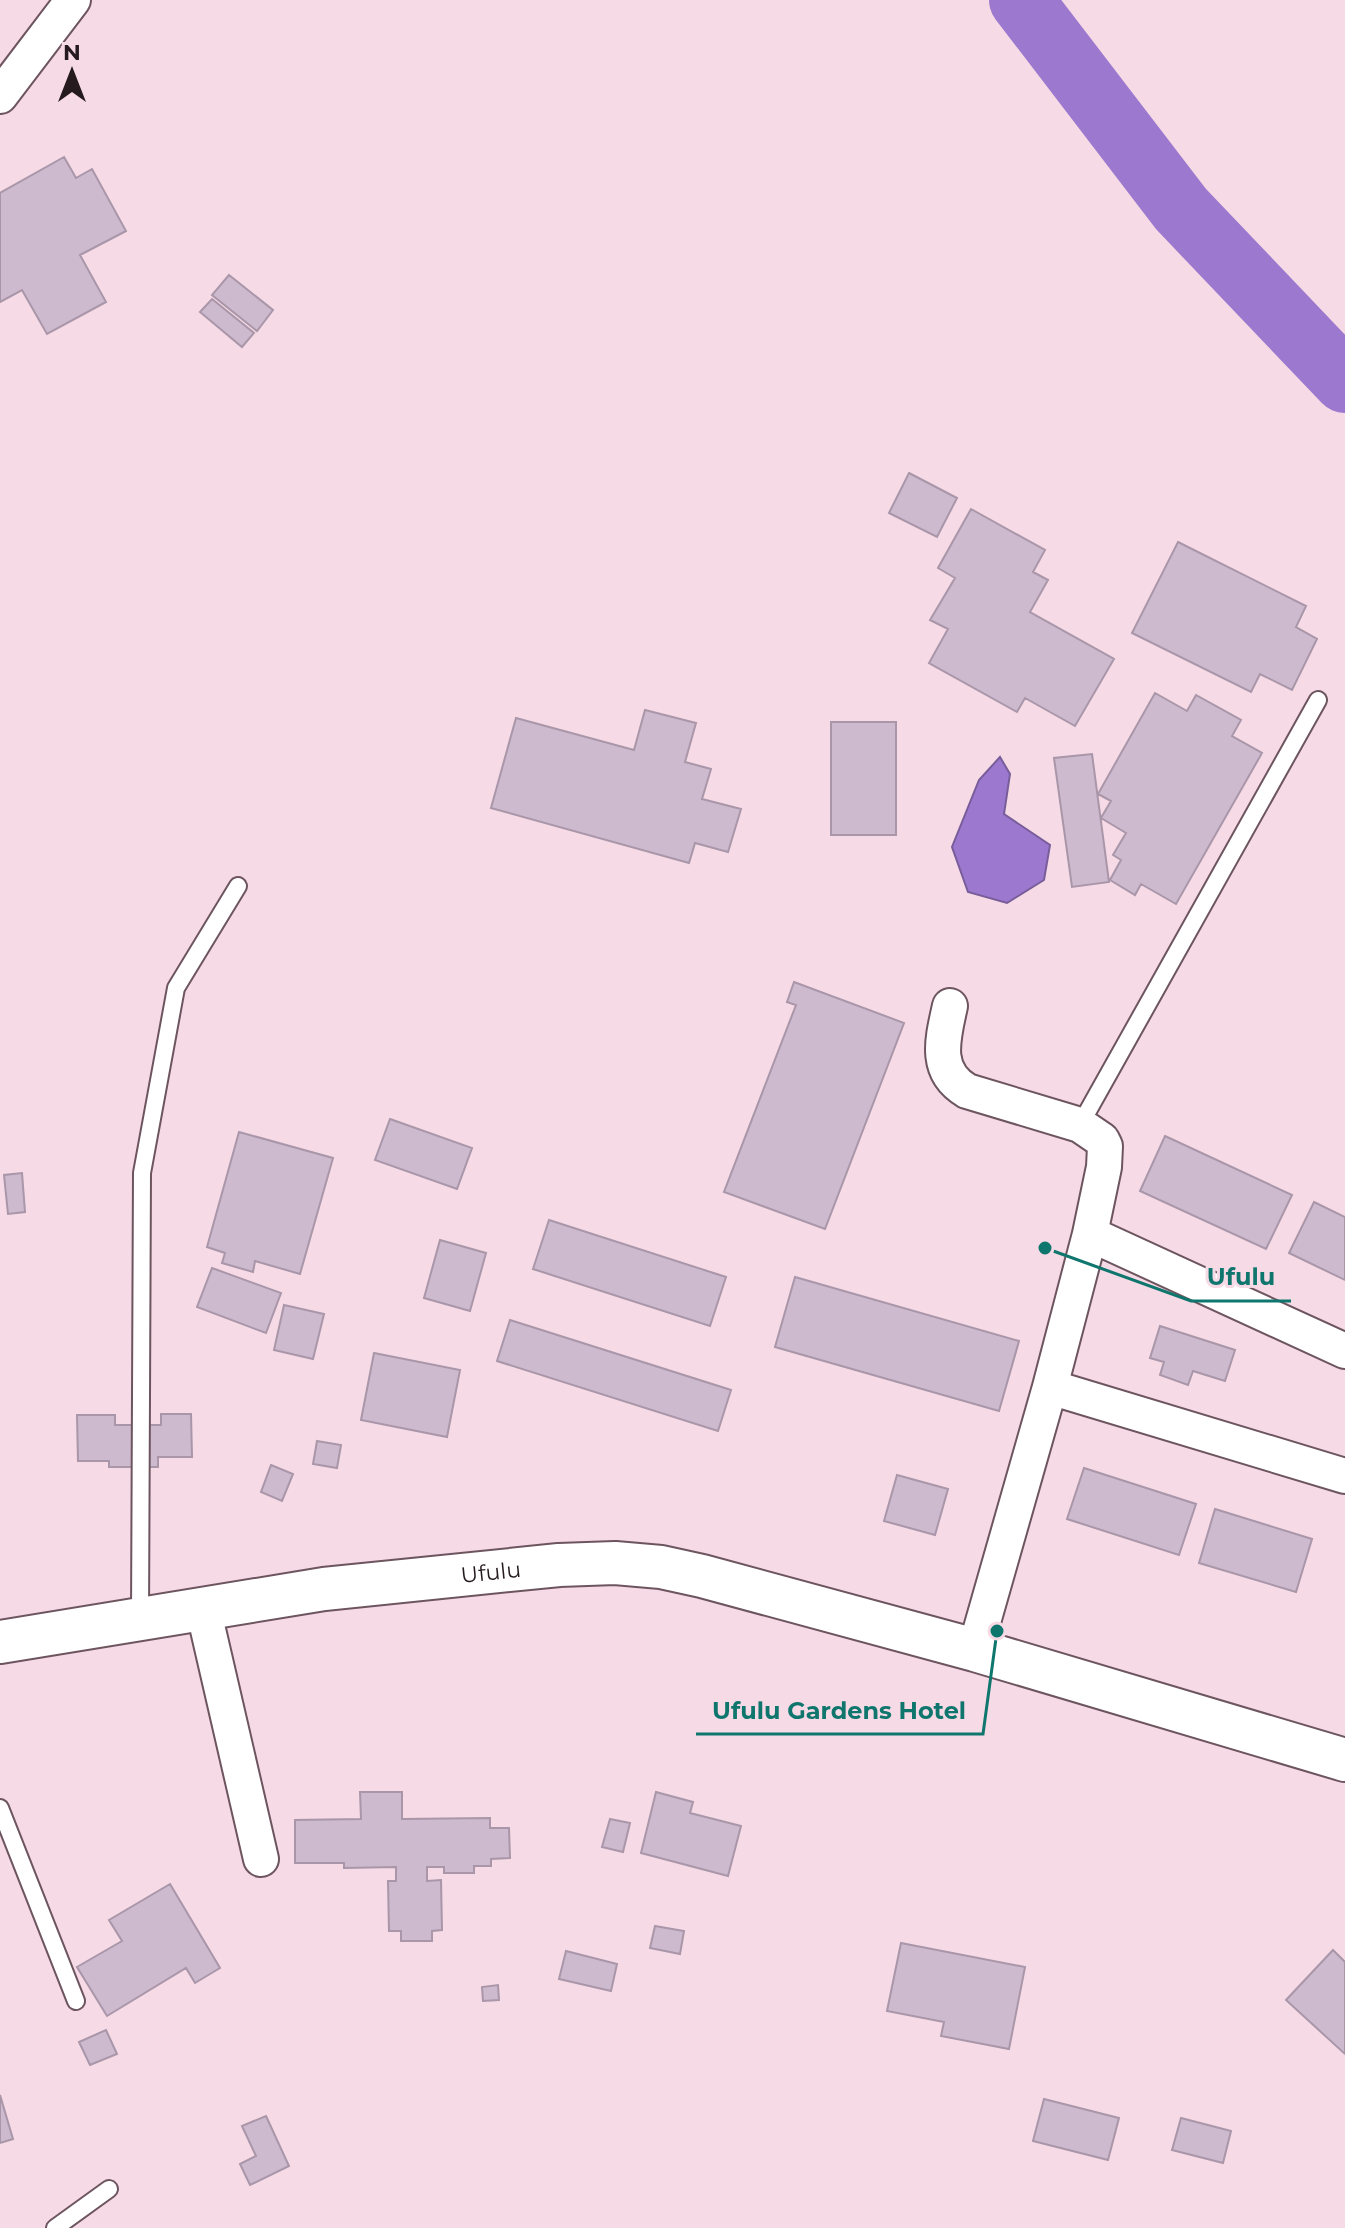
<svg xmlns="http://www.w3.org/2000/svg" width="1345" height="2228" viewBox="0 0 1345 2228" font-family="Montserrat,sans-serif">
	<rect width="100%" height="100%" fill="#f6dae5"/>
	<path fill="#9c79cf" stroke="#785d9a" stroke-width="2" d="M1000 757 1010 774 1004 814 1050 845 1044 880 1007 903 968 892 952 847 979 780Z"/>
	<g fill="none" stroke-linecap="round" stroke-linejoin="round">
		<path stroke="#9c79cf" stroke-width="64" d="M1021 0 1181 209 1345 381"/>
	</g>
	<path fill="#cebace" stroke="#a996a9" stroke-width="2" d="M64 157 76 178 92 169 126 231 80 255 106 302 47 334 22 290 0 302V193Z
		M229 275 273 310 257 331 212 295Z
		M212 299 254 333 242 347 200 312Z
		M909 473 957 498 937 537 889 513Z
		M971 509 1045 550 1033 572 1048 580 1030 612 1114 659 1075 726 1025 698 1017 712 929 663 948 629 930 620 955 578 938 568Z
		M1178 542 1306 606 1296 627 1317 639 1292 690 1260 674 1251 692 1132 633Z
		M1155 693 1187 711 1196 695 1241 720 1232 736 1262 753 1176 904 1141 884 1135 895 1110 880 1121 860 1113 855 1126 833 1101 818 1111 801 1098 794Z
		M645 710 696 723 685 762 711 769 702 799 741 809 728 852 695 843 689 863 491 808 516 718 634 750Z
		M831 722H896V835H831Z
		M1092 754 1109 882 1072 887 1054 758Z
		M794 982 904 1023 825 1229 724 1192 796 1005 787 1002Z
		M390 1119 472 1148 457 1189 375 1160Z
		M239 1132 333 1158 300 1274 255 1261 253 1272 222 1263 225 1253 207 1247Z
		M1165 1136 1292 1195 1266 1249 1140 1191Z
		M22 1173 25 1212 8 1214 4 1175Z
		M1314 1202 1345 1217V1280L1289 1253Z
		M549 1220 726 1277 710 1326 533 1269Z
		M440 1240 486 1253 470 1311 424 1298Z
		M212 1268 281 1293 266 1333 197 1307Z
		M795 1277 1019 1341 999 1411 775 1347Z
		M284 1305 324 1314 313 1359 274 1350Z
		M510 1320 731 1390 718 1431 497 1361Z
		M1160 1326 1235 1350 1225 1381 1193 1371 1188 1385 1160 1375 1164 1362 1150 1358Z
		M374 1353 460 1370 447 1437 361 1420Z
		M161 1414H191L192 1457H158V1467H109V1461H78L77 1415H115V1425H161Z
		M317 1441 341 1445 337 1468 313 1464Z
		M271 1465 293 1474 282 1501 261 1492Z
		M1084 1468 1196 1504 1179 1555 1067 1519Z
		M897 1475 948 1489 935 1535 884 1521Z
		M1215 1509 1312 1539 1296 1592 1199 1563Z
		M360 1792H402V1819L490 1818V1828H509L510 1858 491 1859V1866H474V1873H444V1867H427V1881L441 1880 442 1930 432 1931V1941H401V1931H389L388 1881H396V1867L344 1868V1863H295V1820L361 1819Z
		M656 1792 693 1802 690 1813 741 1826 728 1876 641 1853Z
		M610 1819 630 1823 623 1852 602 1847Z
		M170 1884 220 1968 195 1983 186 1968 107 2016 77 1967 122 1941 109 1920Z
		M655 1926 684 1931 680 1954 650 1948Z
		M901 1943 1025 1967 1009 2049 941 2036 944 2022 887 2011Z
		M1333 1950 1345 1962V2054L1286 2000Z
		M566 1951 617 1964 611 1991 559 1979Z
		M498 1985 499 2000 483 2001 482 1987Z
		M106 2030 117 2054 90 2065 79 2042Z
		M0 2095 13 2139 0 2143Z
		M1044 2099 1119 2118 1108 2160 1033 2141Z
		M266 2116 289 2166 250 2185 240 2164 256 2156 242 2126Z
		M1181 2118 1231 2131 1223 2163 1172 2150Z"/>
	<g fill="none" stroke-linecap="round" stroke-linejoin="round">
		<defs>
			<path id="service" d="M1080 1125 1318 700
				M140 1617 142 1173 176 988 238 886
				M0 1808 76 2001
				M55 2228 109 2189"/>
			<path id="minor" d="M0 96 73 0
				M950 1006C943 1038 933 1071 967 1091L1080 1125 1102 1140 1105 1146 1104 1167 1090 1234 1050 1387 975 1650
				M1090 1234 1345 1351
				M1050 1387 1345 1476
				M203 1608 261 1859"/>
			<g id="tertiary">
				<path id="s1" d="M0 1642 324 1589 559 1565 615 1563 661 1567 702 1576 975 1650 1345 1760"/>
			</g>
		</defs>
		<use href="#service" stroke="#6d555f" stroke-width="20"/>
		<use href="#minor" stroke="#6d555f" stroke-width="38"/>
		<use href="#tertiary" stroke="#6d555f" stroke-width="46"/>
		<use href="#service" stroke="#fff" stroke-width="16"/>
		<use href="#minor" stroke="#fff" stroke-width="34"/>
		<use href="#tertiary" stroke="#fff" stroke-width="42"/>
	</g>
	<g text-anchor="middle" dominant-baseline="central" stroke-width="6" stroke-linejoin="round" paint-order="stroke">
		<g font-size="22" fill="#251b1f" stroke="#f6dae5">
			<text stroke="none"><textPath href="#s1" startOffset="496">Ufulu</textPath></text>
		</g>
	</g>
	<path fill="none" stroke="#0f766e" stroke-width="3" d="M1045 1248L1191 1301H1291M997 1631L983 1734H696"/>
	<g fill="#0f766e" stroke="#f6dae5" stroke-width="3">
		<circle cx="1045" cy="1248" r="8"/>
		<circle cx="997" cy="1631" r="8"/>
	</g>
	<g font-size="24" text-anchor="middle" font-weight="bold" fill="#0f766e" stroke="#f6dae5" stroke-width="6" stroke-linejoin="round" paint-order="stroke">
		<text x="1241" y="1285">Ufulu</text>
		<text x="839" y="1719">Ufulu Gardens Hotel</text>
	</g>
	<g transform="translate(72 72)" stroke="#f6dae5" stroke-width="6" paint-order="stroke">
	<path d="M0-6L14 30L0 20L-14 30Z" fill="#251b1f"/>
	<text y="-12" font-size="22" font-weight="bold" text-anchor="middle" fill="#251b1f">N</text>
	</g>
</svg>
